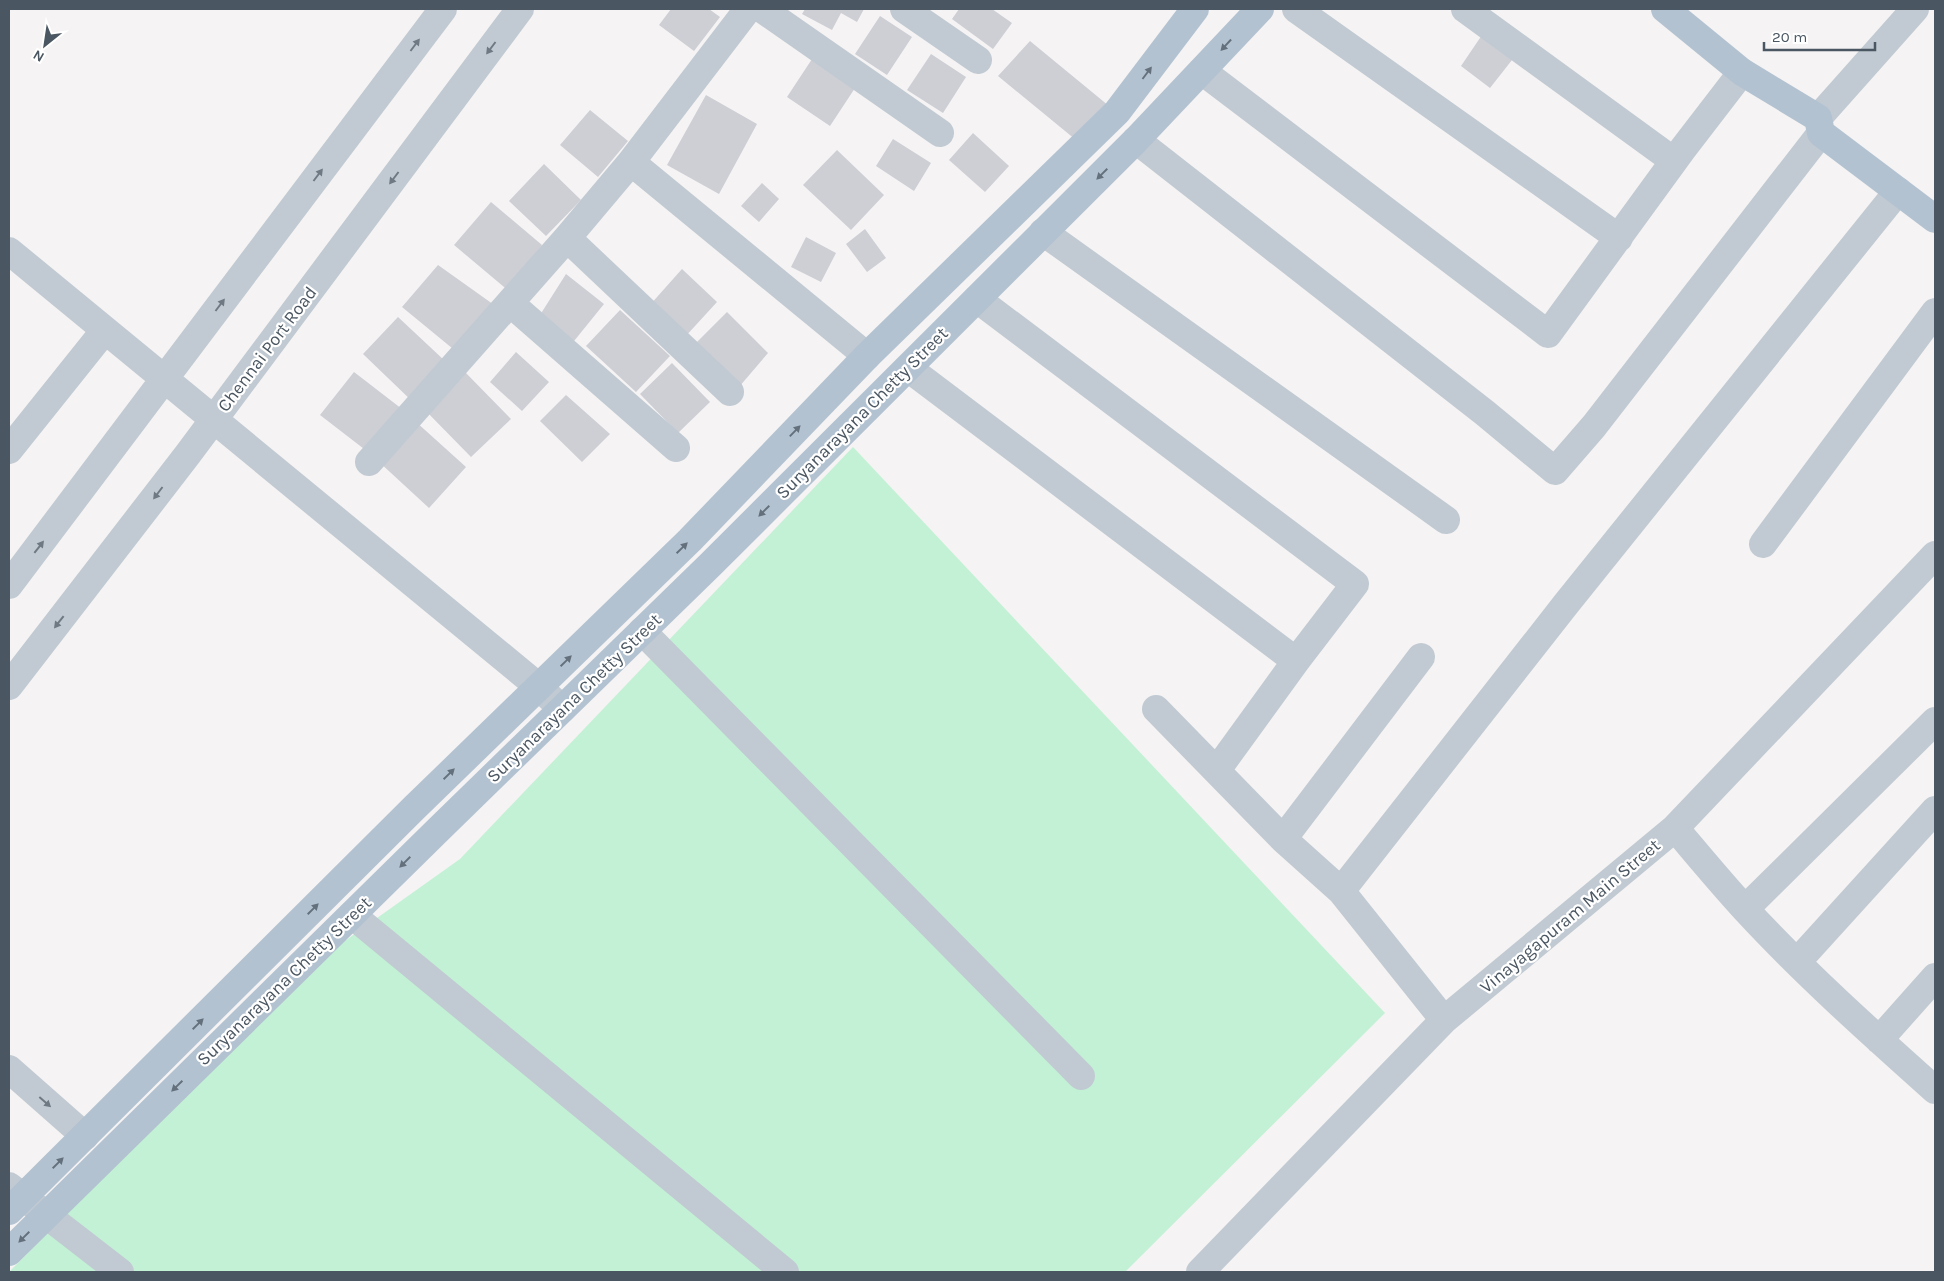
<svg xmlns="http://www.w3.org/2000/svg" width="1944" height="1281" viewBox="0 0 1944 1281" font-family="Karla,sans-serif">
	<rect width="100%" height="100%" fill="#f5f3f3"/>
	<path fill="#c3f1d5" d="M853 447 1385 1013 1125 1272H9L318 960 460 859Z"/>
	<path fill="#cdcfd5" d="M671 9H709L720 17 694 51 659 25Z
		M805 9H864L857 22 841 13 832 30 802 14Z
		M959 9H992L1012 23 993 49 952 19Z
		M880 16 912 37 887 75 855 54Z
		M1482 35 1512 60 1490 88 1461 66Z
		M1030 41 1109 106 1076 140 998 76Z
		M931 54 966 77 943 113 907 90Z
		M814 56 857 85 830 126 787 97Z
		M706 95 757 124 719 194 667 165Z
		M590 110 628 141 598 177 560 145Z
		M973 133 1009 166 985 192 949 160Z
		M893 139 931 163 914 191 876 166Z
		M837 150 884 195 851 230 803 185Z
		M544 164 581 200 546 236 509 201Z
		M762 183 779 199 759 222 741 206Z
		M491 202 542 245 510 292 454 245Z
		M865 229 886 258 867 272 846 244Z
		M806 237 836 253 821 282 791 267Z
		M438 265 497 307 458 353 402 307Z
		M682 269 717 302 684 338 649 306Z
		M566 274 604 304 570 346 540 315Z
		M620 310 670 356 636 392 586 346Z
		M727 312 768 353 739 387 695 344Z
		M398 317 445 361 414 403 363 354Z
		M516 352 549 382 522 411 490 382Z
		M672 363 710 402 678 433 640 394Z
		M464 371 511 419 471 457 424 409Z
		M354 372 402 409 368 452 320 415Z
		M566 395 610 434 582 462 540 421Z
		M415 421 466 467 429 508 378 461Z"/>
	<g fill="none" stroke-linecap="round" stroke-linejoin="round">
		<path stroke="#c1cad2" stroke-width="28" d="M762 9 940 133
			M904 9 978 60
			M1296 9 1619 238
			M1465 9 1674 161
			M1202 71 1548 334 1682 150 1742 72
			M1818 118 1915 9
			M1136 140 1485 413 1555 471 1594 426 1821 133
			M631 162 867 356
			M1043 232 1446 520
			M567 238 730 392
			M9 251 539 687 562 709
			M977 299 1355 584 1296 661 1217 770
			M510 303 676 448
			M908 368 1296 661
			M9 450 105 330
			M369 462 567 238 631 162 748 9
			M1763 544 1935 312
			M9 585 443 9
			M642 631 1081 1076
			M9 686 188 454 520 9
			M1156 709 1283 839 1341 891 1444 1020
			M1675 828C1698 855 1721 883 1745 909 1804 973 1870 1032 1935 1090
			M1283 839 1421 657
			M1341 891 1566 604 1898 191
			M1745 909 1935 721
			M352 915 785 1272
			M1797 962 1935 810
			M1879 1040 1935 977
			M9 1069 85 1136
			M9 1186 120 1272
			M1200 1272 1444 1020 1675 828 1935 555"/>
		<path stroke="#b3c2d1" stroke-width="28" d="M1665 9 1742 72 1818 118 1821 133 1935 219
			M9 1211 414 808 690 540 867 356 1117 112 1195 9
			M9 1252 440 828 710 565 1136 140 1260 9"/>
	</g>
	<defs><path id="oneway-solid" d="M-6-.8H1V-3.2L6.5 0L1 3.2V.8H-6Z" transform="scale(1.25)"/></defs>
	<g fill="#6e7983">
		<use href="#oneway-solid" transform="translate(415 45) rotate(-53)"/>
		<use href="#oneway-solid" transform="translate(491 48) rotate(127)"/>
		<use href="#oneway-solid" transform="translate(318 175) rotate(-53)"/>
		<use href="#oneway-solid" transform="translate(394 178) rotate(127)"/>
		<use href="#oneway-solid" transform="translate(220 305) rotate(-53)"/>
		<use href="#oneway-solid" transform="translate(158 493) rotate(127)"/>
		<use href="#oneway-solid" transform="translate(39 547) rotate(-52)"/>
		<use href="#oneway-solid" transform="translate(59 622) rotate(128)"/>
		<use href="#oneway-solid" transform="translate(45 1102) rotate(41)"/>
	</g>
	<g fill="#64717d">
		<use href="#oneway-solid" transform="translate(1226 45) rotate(133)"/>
		<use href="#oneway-solid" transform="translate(1147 73) rotate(-53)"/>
		<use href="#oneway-solid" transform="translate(1102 174) rotate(135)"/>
		<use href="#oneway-solid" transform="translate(795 431) rotate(-46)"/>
		<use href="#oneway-solid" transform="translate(764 511) rotate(135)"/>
		<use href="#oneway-solid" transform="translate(682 548) rotate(-44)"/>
		<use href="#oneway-solid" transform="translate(566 661) rotate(-44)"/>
		<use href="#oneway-solid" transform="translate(449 774) rotate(-44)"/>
		<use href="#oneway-solid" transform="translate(405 862) rotate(135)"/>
		<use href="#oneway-solid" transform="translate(313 909) rotate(-45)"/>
		<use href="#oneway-solid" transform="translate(198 1024) rotate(-45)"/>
		<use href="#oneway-solid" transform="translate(177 1086) rotate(136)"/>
		<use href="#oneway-solid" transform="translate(58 1163) rotate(-45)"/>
		<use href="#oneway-solid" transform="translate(24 1237) rotate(135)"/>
	</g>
	<g text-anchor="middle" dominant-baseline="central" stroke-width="4.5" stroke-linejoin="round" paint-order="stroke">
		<g font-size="18" fill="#4a5661" stroke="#fff">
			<text transform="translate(267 349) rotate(-53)">Chennai Port Road</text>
			<text transform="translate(862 413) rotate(-45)">Suryanarayana Chetty Street</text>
			<text transform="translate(574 698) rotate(-44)">Suryanarayana Chetty Street</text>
			<text transform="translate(1570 916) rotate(-40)">Vinayagapuram Main Street</text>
			<text transform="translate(284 981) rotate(-44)">Suryanarayana Chetty Street</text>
		</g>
	</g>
	<rect width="1944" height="1281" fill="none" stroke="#4a5661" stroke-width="20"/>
	<g transform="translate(45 45) rotate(210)" stroke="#ffffff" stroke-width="4" paint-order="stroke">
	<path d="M0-4L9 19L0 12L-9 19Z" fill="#4a5661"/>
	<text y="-8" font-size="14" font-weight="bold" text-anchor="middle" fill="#4a5661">N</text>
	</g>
	<path d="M1764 42v8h111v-8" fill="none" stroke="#4a5661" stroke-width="2.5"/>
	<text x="1772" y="42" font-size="15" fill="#4a5661" stroke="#ffffff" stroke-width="4" paint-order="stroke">20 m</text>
</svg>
